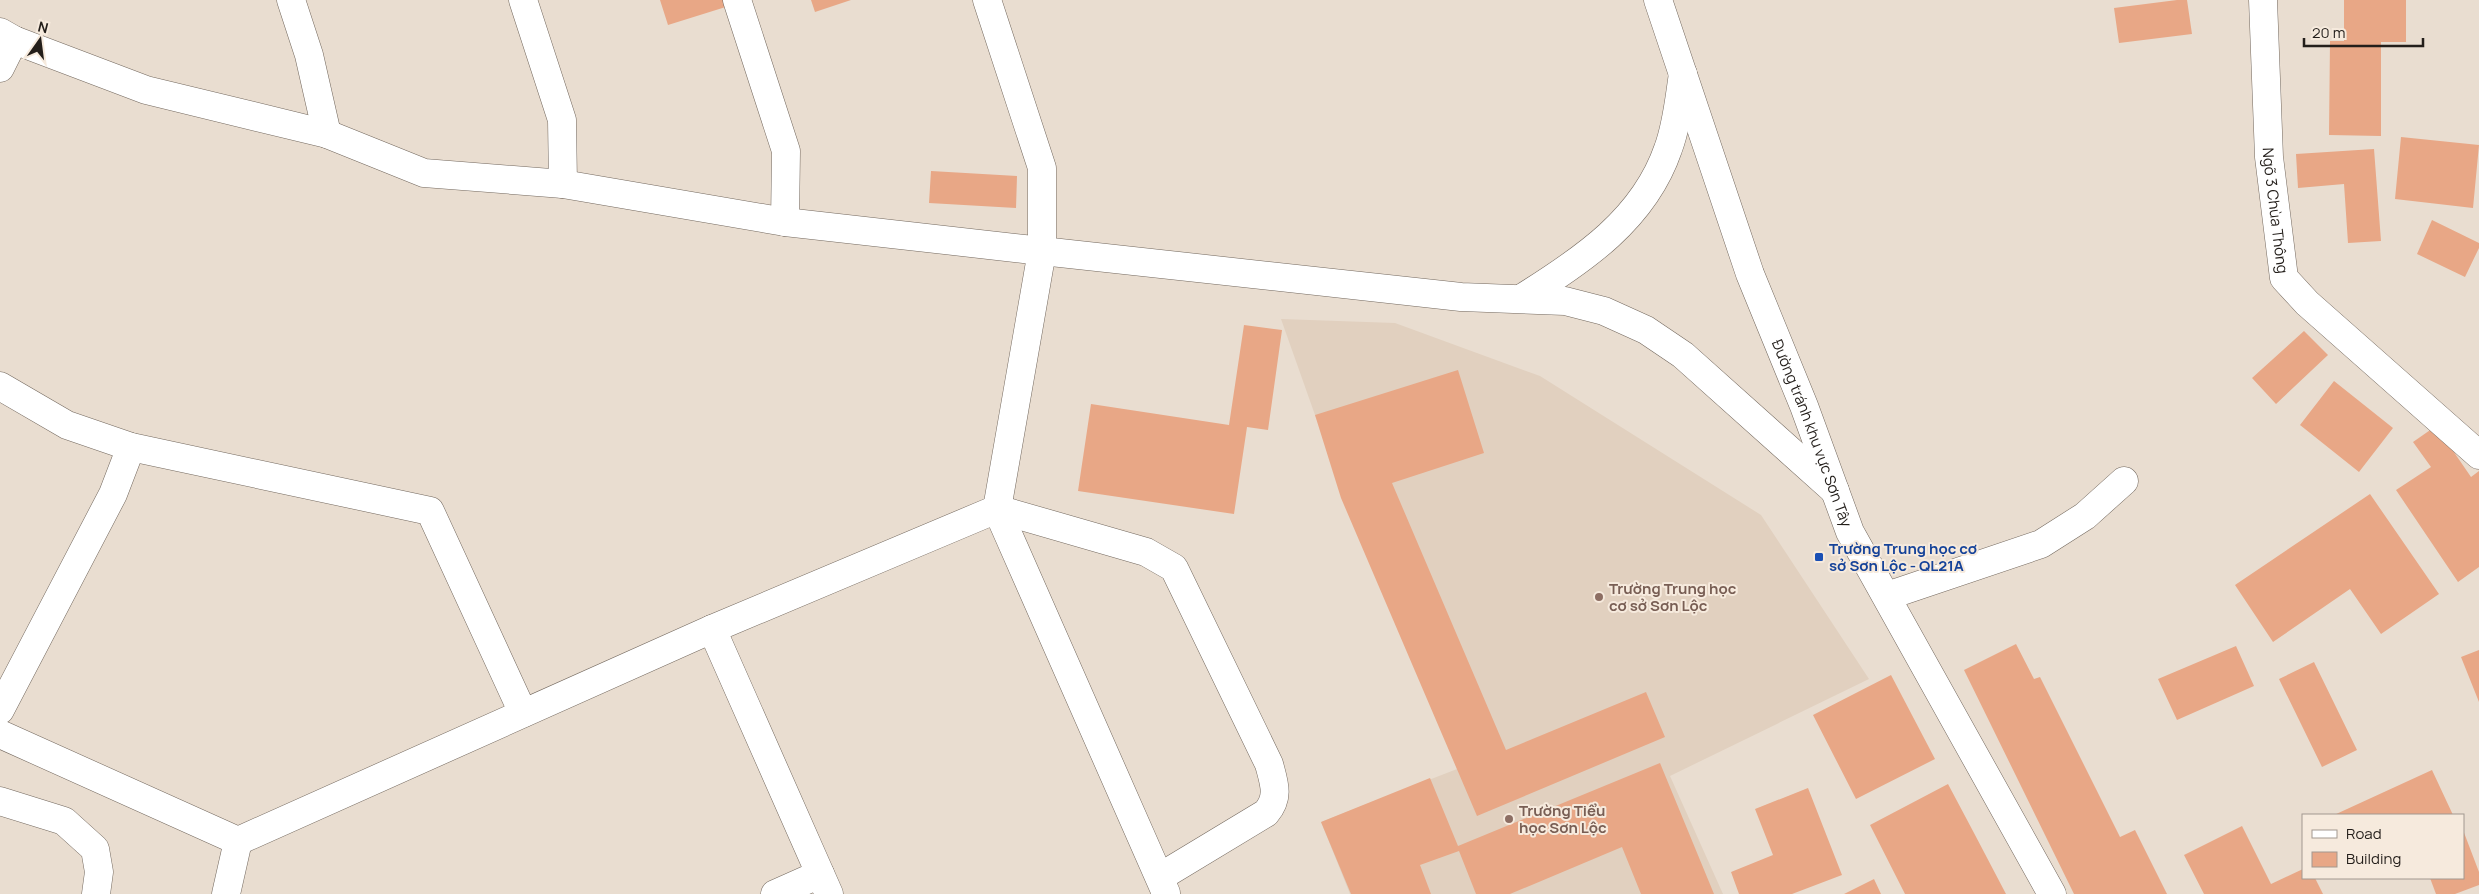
<svg xmlns="http://www.w3.org/2000/svg" width="2479" height="894" viewBox="0 0 2479 894" font-family="Manrope,sans-serif">
	<rect width="100%" height="100%" fill="#e9ddd0"/>
	<path fill="#e1d0bf" d="M1281 319 1395 323 1540 376 1761 515 1869 679 1670 776 1723 894H1350L1321 822 1457 769 1315 415Z"/>
	<path fill="#e8a786" d="M660 0H730L732 5 668 25Z
		M811 0H851L815 12Z
		M2177 0H2187L2192 34 2119 43 2114 8Z
		M2344 0H2406V42H2381V136L2329 135 2330 41H2344Z
		M2401 137 2479 145 2473 208 2395 199Z
		M2374 149 2381 241 2348 243 2344 184 2298 188 2296 154Z
		M931 171 1017 176 1016 208 929 203Z
		M2432 220 2479 243V248L2465 277 2417 254Z
		M1244 325 1282 330 1268 430 1247 427 1234 514 1078 491 1091 404 1229 425Z
		M2304 331 2328 355 2276 404 2252 378Z
		M1458 370 1484 453 1392 483 1506 750 1646 692 1665 737 1477 816 1341 498 1315 415Z
		M2334 381 2393 428 2359 472 2300 425Z
		M2436 426 2471 477 2479 471V567L2458 582 2396 490 2431 467 2413 442Z
		M2370 494 2439 594 2381 634 2350 589 2273 642 2235 585Z
		M2016 644 2034 679 2040 677 2120 837 2135 830 2167 894H2074L1964 670Z
		M2236 646 2254 686 2177 720 2158 679Z
		M2479 650V702L2461 657Z
		M2314 662 2357 750 2322 767 2279 679Z
		M1891 675 1935 759 1856 799 1813 715Z
		M1660 763 1714 894H1641L1622 847 1510 894H1476L1459 851 1420 865 1431 894H1351L1321 822 1430 778 1458 846Z
		M2432 770 2453 815H2334Z
		M1948 784 1974 833 2006 894H1905L1870 825Z
		M1808 788 1842 875 1792 894H1739L1731 872 1773 855 1755 809Z
		M2242 826 2271 884 2303 869V878H2315L2323 894H2204L2184 855Z
		M2463 830 2479 872V885L2455 894H2436L2430 878H2463Z
		M1874 879 1881 894H1844Z"/>
	<g fill="none" stroke-linecap="round" stroke-linejoin="round">
		<defs>
			<g id="minor">
				<path d="M291 0 309 55 327 134"/>
				<path d="M523 0 562 120 563 184"/>
				<path d="M737 0 786 151 785 222"/>
				<path d="M987 0 1042 168V251L997 509 1166 893"/>
				<path id="s1" d="M2263 0 2269 157 2284 278 2307 303 2479 455"/>
				<path d="M0 32 14 40 146 90 327 134 424 173 563 184 785 222 1042 251 1461 297 1565 301 1604 311 1646 330 1683 355 1835 491"/>
				<path d="M0 68 14 40"/>
				<path d="M1522 298C1583 260 1644 219 1668 149 1677 125 1679 99 1683 74"/>
				<path d="M0 386 67 425 131 447 430 511 523 713"/>
				<path d="M1887 596 2041 544 2085 516 2124 481"/>
				<path d="M712 629 829 894"/>
				<path d="M0 710 113 494 131 447"/>
				<path d="M0 734 238 841 712 629 997 509 1146 552 1174 568 1269 764C1274 783 1280 797 1266 813L1160 877"/>
				<path d="M0 801 64 821 95 849 99 872 96 894"/>
				<path d="M226 894 238 841"/>
				<path d="M775 894 820 874"/>
			</g>
			<g id="highway">
				<path id="s2" d="M1658 0 1750 274 1804 406 1850 532 2052 894"/>
			</g>
		</defs>
		<use href="#minor" stroke="#73685e" stroke-width="29"/>
		<use href="#highway" stroke="#73685e" stroke-width="29"/>
		<use href="#minor" stroke="#fff" stroke-width="28"/>
		<use href="#highway" stroke="#fff" stroke-width="28"/>
	</g>
	<rect fill="#1a4fb4" stroke="#f6eadd" stroke-width="2" x="1814" y="552" width="10" height="10" rx="2.5"/>
	<g fill="#8d6e63" stroke="#f6eadd" stroke-width="2">
		<circle cx="1599" cy="597" r="5"/>
		<circle cx="1509" cy="819" r="5"/>
	</g>
	<g text-anchor="middle" dominant-baseline="central" stroke-width="4" stroke-linejoin="round" paint-order="stroke">
		<g font-size="15" fill="#231e1a" stroke="#f6eadd">
			<text stroke="none"><textPath href="#s1" startOffset="211">Ngõ 3 Chùa Thông</textPath></text>
			<text stroke="none"><textPath href="#s2" startOffset="460">Đường tránh khu vực Sơn Tây</textPath></text>
		</g>
		<g font-size="15" font-weight="bold" fill="#164399" stroke="#f6eadd" text-anchor="start">
			<text x="1829" y="548">Trường Trung học cơ<tspan x="1829" dy="17">sở Sơn Lộc - QL21A</tspan></text>
		</g>
		<g font-size="15" font-weight="bold" fill="#785e54" stroke="#f6eadd" text-anchor="start">
			<text x="1609" y="588">Trường Trung học<tspan x="1609" dy="17">cơ sở Sơn Lộc</tspan></text>
			<text x="1519" y="810">Trường Tiểu<tspan x="1519" dy="17">học Sơn Lộc</tspan></text>
		</g>
	</g>
	<rect x="2302" y="814" width="162" height="65" fill="#f6eadd" stroke="#a2988f"/>
	<rect x="2312" y="830" width="25" height="8" fill="#ffffff" stroke="#a2988f"/>
	<text x="2346" y="839" font-size="15" fill="#231e1a">Road</text>
	<rect x="2312" y="852" width="25" height="15" fill="#e8a786" stroke="#a2988f"/>
	<text x="2346" y="864" font-size="15" fill="#231e1a">Building</text>
	<g transform="translate(40 40) rotate(14)" stroke="#f6eadd" stroke-width="4" paint-order="stroke">
	<path d="M0-4L9 19L0 12L-9 19Z" fill="#231e1a"/>
	<text y="-8" font-size="14" font-weight="bold" text-anchor="middle" fill="#231e1a">N</text>
	</g>
	<path d="M2304 38v8h119v-8" fill="none" stroke="#231e1a" stroke-width="2.5"/>
	<text x="2312" y="38" font-size="15" fill="#231e1a" stroke="#f6eadd" stroke-width="4" paint-order="stroke">20 m</text>
</svg>
